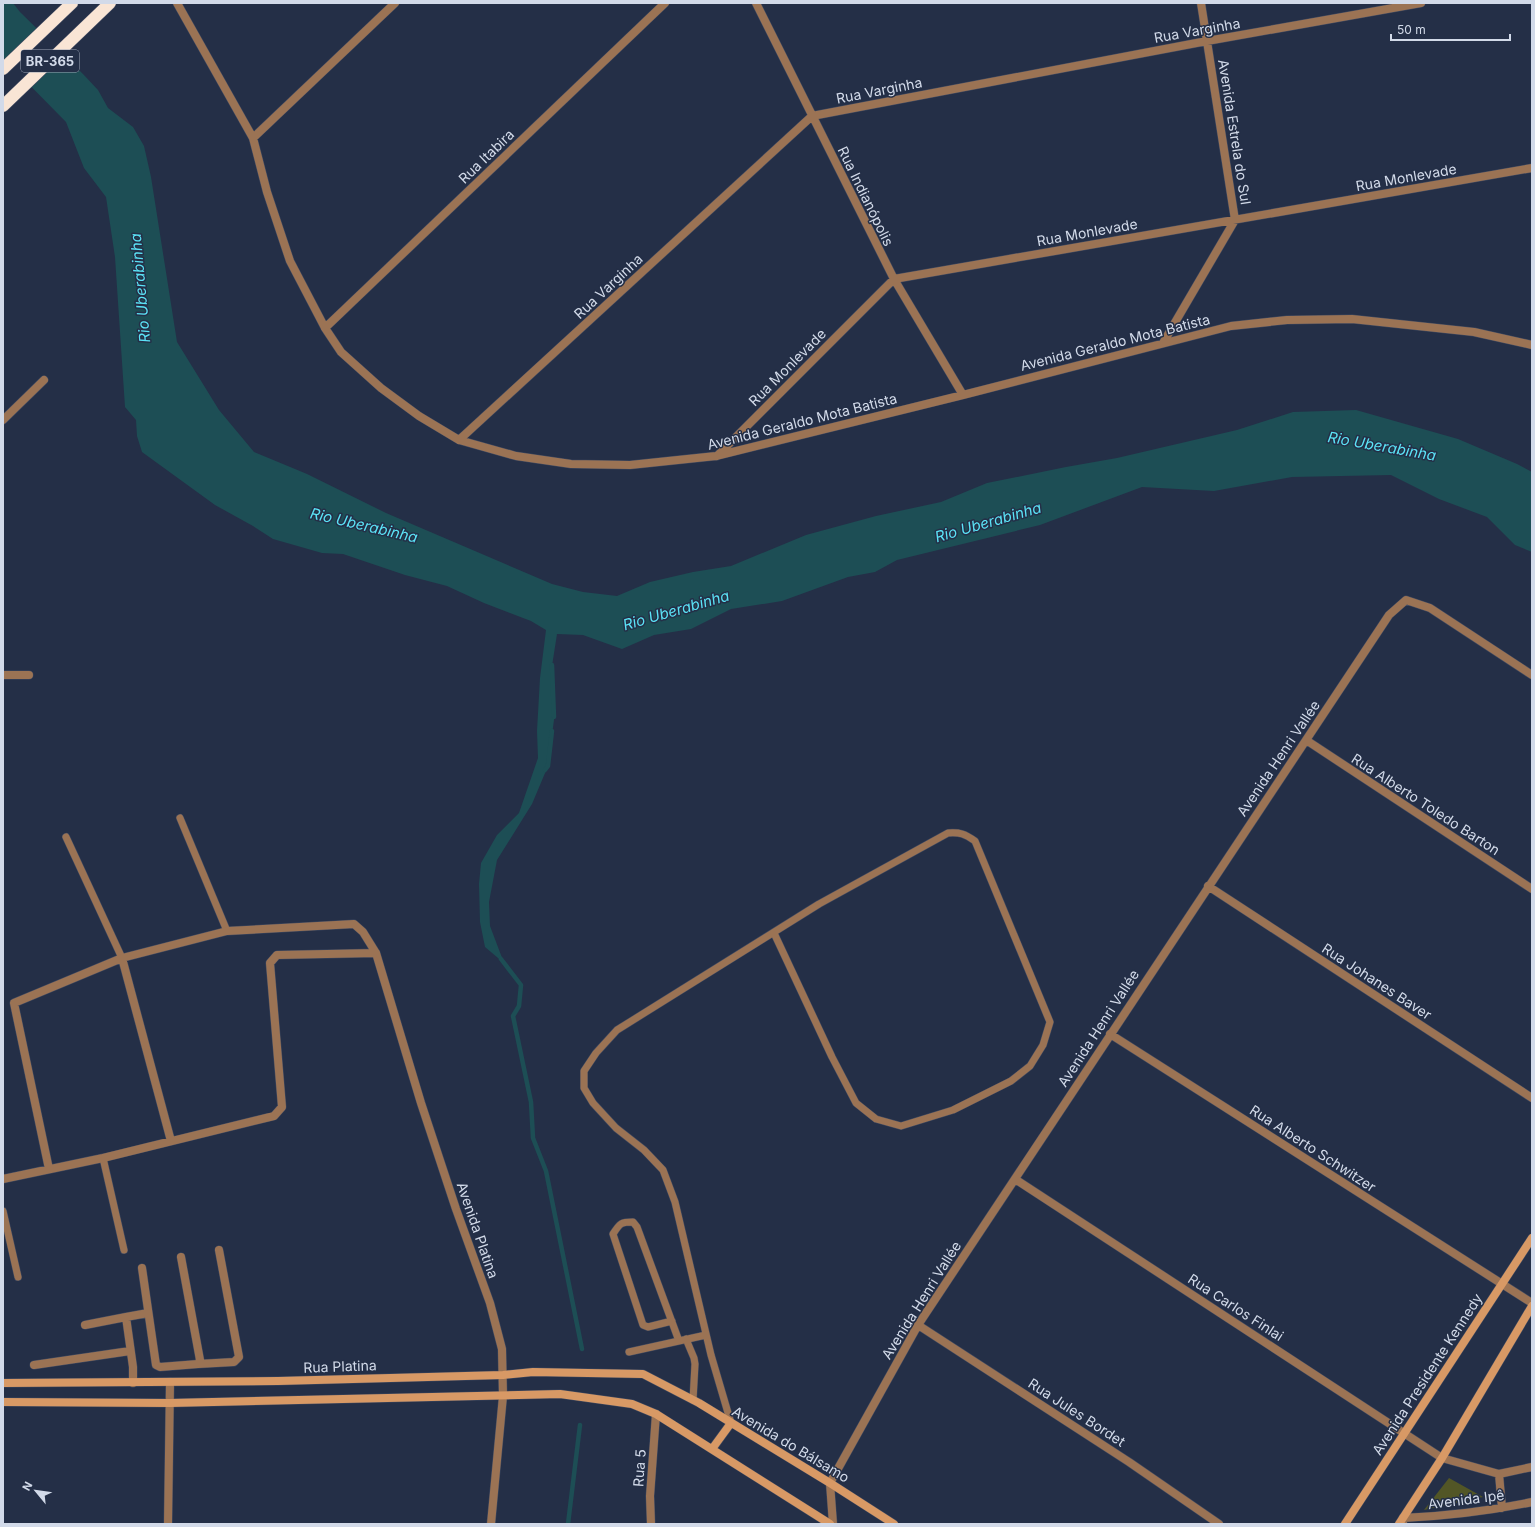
<svg xmlns="http://www.w3.org/2000/svg" width="1535" height="1527" viewBox="0 0 1535 1527" font-family="Inter,sans-serif">
	<rect width="100%" height="100%" fill="#242f47"/>
	<path fill="#525626" d="M1449 1478 1483 1497 1424 1510Z"/>
	<path fill="#1d4e55" d="M3 3H13L20 12 83 74 98 90 108 108 133 127 144 146 151 177 177 342 219 410 254 452 307 474 386 513 552 584 583 592 617 596 650 582 693 572 731 566 806 535 876 516 941 502 987 483 1066 467 1117 458 1237 430 1293 412 1356 410 1458 439 1517 464 1532 472V552L1515 545 1487 517 1439 499 1391 475 1292 477 1214 491 1142 487 1040 525 897 560 875 572 848 577 782 601 731 609 691 629 654 635 622 649 583 635 557 634 552 666 555 712 548 766 532 804 497 860 489 902 490 926 504 963 485 947 480 922 479 884 481 863 497 835 519 813 538 758 537 731 540 678 546 630 531 621 484 603 447 586 405 575 343 554 322 553 273 539 253 526 215 505 142 452 137 436 136 420 125 407 115 257 106 197 84 168 66 122 3 58Z"/>
	<path fill="#242f47" d="M40 29 64 52 28 87 4 62Z"/>
	<g fill="none" stroke-linecap="round" stroke-linejoin="round">
		<path stroke="#1d4e55" stroke-width="4.5" d="M552 665 554 717
			M545 770 548 766 552 731
			M501 959 521 985 519 1006 513 1016 531 1102 533 1138 546 1171 582 1349
			M568 1524 580 1425"/>
		<defs>
			<path id="lane" d="M180 818 227 931
				M66 837 122 958
				M103 1158 124 1250
				M3 1211 18 1277
				M672 1321 648 1327 643 1325 613 1234C620 1223 621 1222 633 1222L637 1227 679 1341
				M686 1339 694 1358 695 1364 693 1400
				M629 1352 706 1335
				M731 1423 711 1355 675 1202 663 1170 644 1150 616 1128 593 1103 584 1088V1071L596 1053 617 1030 819 904 948 833C960 832 965 834 975 841L1050 1022 1043 1045 1030 1066 1011 1081 953 1110 901 1126 876 1119 856 1103 832 1057 774 933"/>
			<path id="street" d="M177 3 253 138 267 192 290 261 325 328 341 352 381 388 419 416 459 440 516 456 571 464 630 465 716 456 963 395 1231 326 1287 320 1352 319 1474 332 1532 345
				M756 3 894 279 963 395
				M253 138 395 3
				M325 328 665 3
				M1163 343 1235 220 1201 3
				M3 420 44 380
				M459 440 812 116 1207 41 1421 3
				M717 456 894 279 1532 168
				M3 675H29
				M1306 740 1532 889
				M1208 886 1532 1098
				M122 958 171 1141
				M1110 1034 1532 1303
				M49 1169 14 1003 122 958 227 931 354 924 363 932 376 953 421 1103 456 1209 490 1303 502 1349 503 1396 491 1524
				M3 1179 103 1158 274 1116 282 1107 270 963 277 955 376 953
				M1015 1179 1442 1458 1499 1474 1532 1467
				M142 1268 156 1365 160 1367 198 1364 200 1360 181 1257
				M126 1317 148 1313
				M85 1325 126 1317 133 1367V1383
				M918 1325 1129 1462 1219 1524
				M198 1364 234 1362 239 1357 219 1250
				M34 1365 130 1351
				M1499 1474 1502 1508
				M1403 1523V1518C1446 1516 1489 1511 1532 1502
				M168 1524 170 1382
				M651 1524 650 1496 656 1414
				M833 1524 830 1483 918 1325 1389 615 1406 600 1430 608 1532 675"/>
			<path id="secondary" d="M3 1383 278 1381 503 1375 533 1372 643 1374 699 1403 830 1483 894 1524
				M3 1402 170 1403 560 1394 632 1404 656 1414 830 1524
				M712 1449 731 1423
				M1345 1524 1532 1238
				M1399 1524 1442 1458 1532 1306"/>
			<path id="highway" d="M3 69 72 3
				M3 106 110 3"/>
		</defs>
		<use href="#lane" stroke="#404a61" stroke-width="8"/>
		<use href="#street" stroke="#404a61" stroke-width="9"/>
		<use href="#secondary" stroke="#404a61" stroke-width="9"/>
		<use href="#highway" stroke="#404a61" stroke-width="13"/>
		<use href="#lane" stroke="#9b7354" stroke-width="7"/>
		<use href="#street" stroke="#9b7354" stroke-width="8"/>
		<use href="#secondary" stroke="#d89965" stroke-width="8"/>
		<use href="#highway" stroke="#f9e5d5" stroke-width="12"/>
	</g>
	<g text-anchor="middle" dominant-baseline="central" stroke-width="3" stroke-linejoin="round" paint-order="stroke">
		<rect fill="#242f47" stroke="#9ea7b8" stroke-width="1" x="21" y="50" width="58" height="22" rx="3"/>
		<g font-size="13" font-weight="bold" fill="#d2dae9">
			<text x="50" y="61">BR-365</text>
		</g>
		<g font-size="14" fill="#d2dae9" stroke="#242f47">
			<text transform="translate(1197 30) rotate(-10)">Rua Varginha</text>
			<text transform="translate(879 90) rotate(-11)">Rua Varginha</text>
			<text transform="translate(1235 132) rotate(81)">Avenida Estrela do Sul</text>
			<text transform="translate(486 156) rotate(-44)">Rua Itabira</text>
			<text transform="translate(1406 177) rotate(-10)">Rua Monlevade</text>
			<text transform="translate(866 196) rotate(64)">Rua Indianópolis</text>
			<text transform="translate(1087 232) rotate(-10)">Rua Monlevade</text>
			<text transform="translate(608 286) rotate(-43)">Rua Varginha</text>
			<text transform="translate(1115 342) rotate(-14)">Avenida Geraldo Mota Batista</text>
			<text transform="translate(787 367) rotate(-45)">Rua Monlevade</text>
			<text transform="translate(802 421) rotate(-14)">Avenida Geraldo Mota Batista</text>
			<text transform="translate(1278 758) rotate(-56)">Avenida Henri Vallée</text>
			<text transform="translate(1426 804) rotate(33)">Rua Alberto Toledo Barton</text>
			<text transform="translate(1377 981) rotate(33)">Rua Johanes Baver</text>
			<text transform="translate(1098 1028) rotate(-57)">Avenida Henri Vallée</text>
			<text transform="translate(1313 1148) rotate(33)">Rua Alberto Schwitzer</text>
			<text transform="translate(478 1230) rotate(71)">Avenida Platina</text>
			<text transform="translate(921 1300) rotate(-58)">Avenida Henri Vallée</text>
			<text transform="translate(1236 1307) rotate(33)">Rua Carlos Finlai</text>
			<text transform="translate(340 1366) rotate(-2)">Rua Platina</text>
			<text transform="translate(1427 1374) rotate(-57)">Avenida Presidente Kennedy</text>
			<text transform="translate(1077 1412) rotate(33)">Rua Jules Bordet</text>
			<text transform="translate(791 1444) rotate(31)">Avenida do Bálsamo</text>
			<text transform="translate(639 1468) rotate(-86)">Rua 5</text>
			<text transform="translate(1466 1499) rotate(-7)">Avenida Ipê</text>
		</g>
		<g font-size="15" font-style="italic" fill="#5be3f6" stroke="#242f47">
			<text transform="translate(140 288) rotate(-95)">Rio Uberabinha</text>
			<text transform="translate(1382 446) rotate(10)">Rio Uberabinha</text>
			<text transform="translate(988 522) rotate(-16)">Rio Uberabinha</text>
			<text transform="translate(364 525) rotate(13)">Rio Uberabinha</text>
			<text transform="translate(676 610) rotate(-16)">Rio Uberabinha</text>
		</g>
	</g>
	<rect width="1535" height="1527" fill="none" stroke="#d2dae9" stroke-width="8"/>
	<g transform="translate(36 1491) rotate(299)" stroke="#242f47" stroke-width="3" paint-order="stroke">
	<path d="M0-3L7 15L0 10L-7 15Z" fill="#d2dae9"/>
	<text y="-6" font-size="11" font-weight="bold" text-anchor="middle" fill="#d2dae9">N</text>
	</g>
	<path d="M1391 34v6h119v-6" fill="none" stroke="#d2dae9" stroke-width="2"/>
	<text x="1397" y="34" font-size="12" fill="#d2dae9" stroke="#242f47" stroke-width="3" paint-order="stroke">50 m</text>
</svg>
